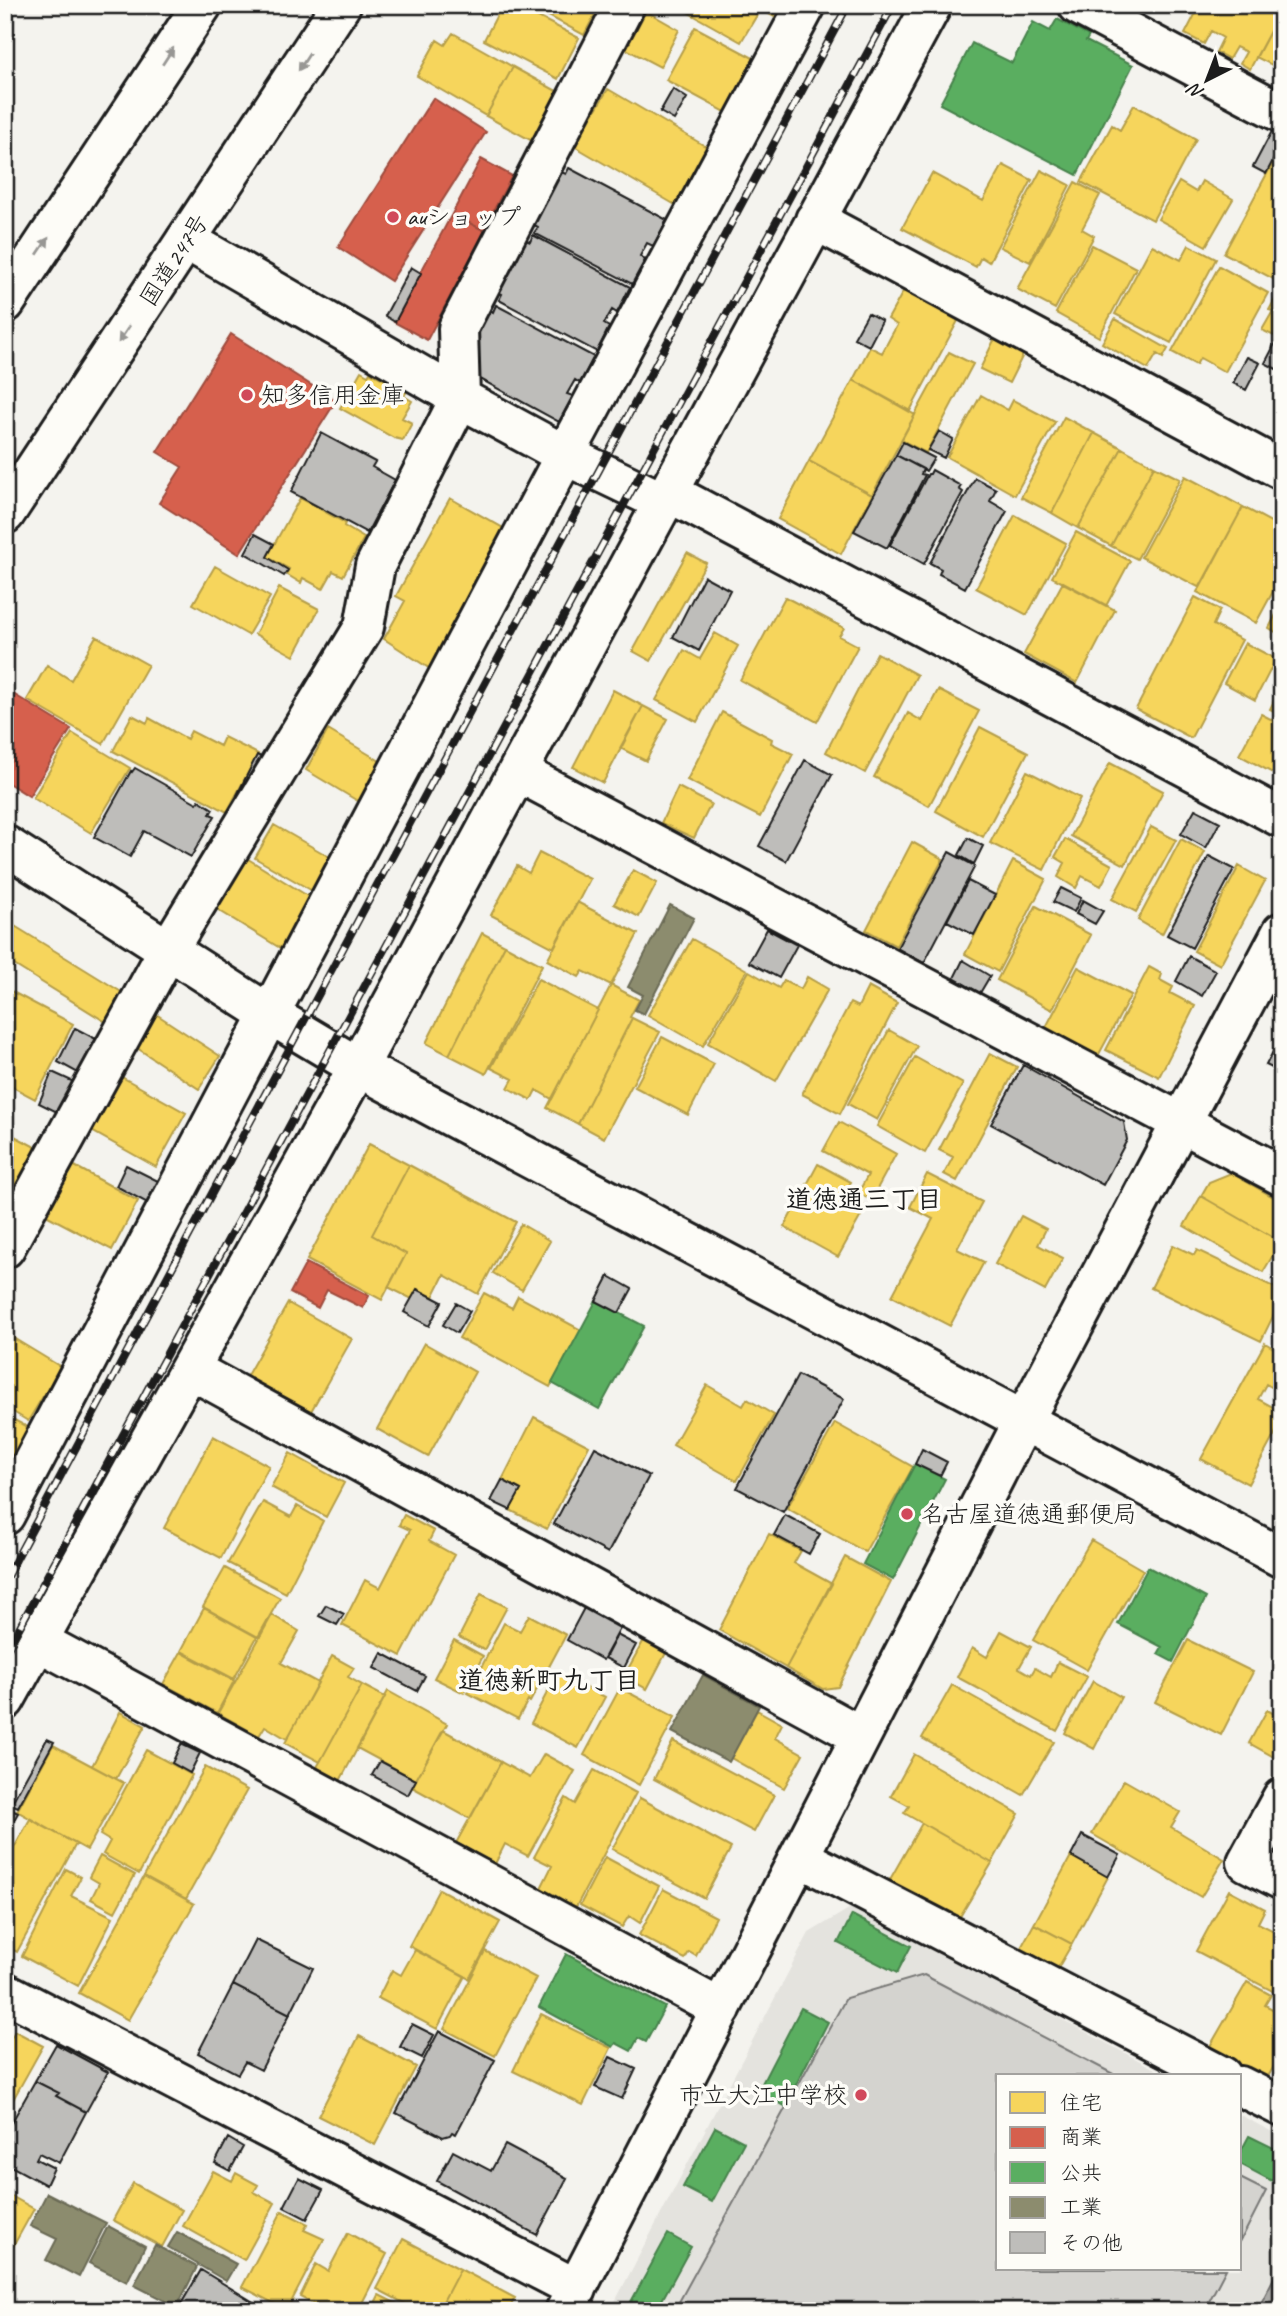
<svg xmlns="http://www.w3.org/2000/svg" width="1287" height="2316" viewBox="0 0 1287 2316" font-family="Caveat,'Klee One',sans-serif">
	<rect width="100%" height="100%" fill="#f4f3ee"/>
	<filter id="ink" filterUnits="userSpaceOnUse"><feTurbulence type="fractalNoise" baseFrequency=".0143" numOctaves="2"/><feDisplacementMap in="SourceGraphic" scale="14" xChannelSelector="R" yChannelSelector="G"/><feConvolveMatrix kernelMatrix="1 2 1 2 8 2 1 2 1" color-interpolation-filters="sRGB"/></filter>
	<g filter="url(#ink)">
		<path fill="#e4e3de" d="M852 1907 1168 2076H998V2269H1240V2115L1282 2137V2311H610L809 1933Z"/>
		<path fill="#d4d3cf" stroke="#787876" stroke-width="2" d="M924 1975 1117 2076H998V2269H1226L1204 2311H674L846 1998Z
			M1240 2178 1266 2191 1240 2242Z"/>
		<path fill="#abaaa6" stroke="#72716f" stroke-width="2" d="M1282 2262V2311H1257Z"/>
		<path fill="#f6d55c" stroke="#b59e49" stroke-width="2" d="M502 5H515L579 38 558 79 484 40Z
			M528 5H600L584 35Z
			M675 5H739L757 15 741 42Z
			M752 5H793L784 22Z
			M1200 5H1282V9L1250 69 1240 63 1246 52 1236 47 1229 59 1216 52 1223 38 1211 31 1204 44 1185 34Z
			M1282 9V70L1256 57Z
			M646 11 679 30 660 67 626 49Z
			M695 27 757 60 729 114 666 80Z
			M453 33 513 67 486 116 417 76 437 40 445 45Z
			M513 67 562 94 534 142 486 116Z
			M608 89 717 153 684 210 574 146Z
			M1134 105 1196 139 1153 220 1081 182 1112 125 1120 130Z
			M1282 146V281L1281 283 1224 253Z
			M1003 165 1032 180 989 262 981 257 976 267 902 228 932 173 983 201Z
			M1041 170 1070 185 1030 262 1000 247Z
			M1202 181 1233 199 1206 246 1158 219 1179 182 1196 192Z
			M1075 182 1100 195 1082 229 1094 236 1055 309 1017 289Z
			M1092 245 1136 268 1099 337 1056 313Z
			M1152 245 1181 260 1189 245 1216 259 1171 343 1115 314Z
			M1219 266 1268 293 1225 372 1200 358 1196 365 1172 352Z
			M905 288 960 317 910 411 853 380 870 347 882 353 897 325 888 319Z
			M1279 292 1282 294V340L1262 330 1273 311 1269 310Z
			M1115 319 1168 349 1163 358 1157 354 1148 369 1102 343Z
			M995 338 1025 351 1009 383 980 369Z
			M949 352 973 364 926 453 901 440Z
			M361 371 368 375 370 372 407 391 404 396 412 401 402 418 412 423 403 440 394 438 340 408Z
			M853 380 915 415 872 495 809 461Z
			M981 395 1008 410 1013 400 1055 422 1015 495 947 457Z
			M1064 417 1094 433 1052 513 1021 497Z
			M1094 433 1122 448 1078 528 1052 513Z
			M1122 448 1154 466 1111 546 1078 528Z
			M809 461 872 495 841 554 778 519Z
			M1154 466 1180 479 1137 559 1111 546Z
			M1185 476 1243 507 1200 588 1141 557Z
			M300 498 345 523 344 526 364 538 343 576 333 571 323 589 303 578 301 583 286 574 289 569 267 557Z
			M450 498 512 533 435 672 384 639 405 601 396 596Z
			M1243 507 1282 528V575L1256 623 1197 592Z
			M1015 515 1066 543 1027 615 976 588Z
			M1076 532 1130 561 1106 606 1052 577Z
			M687 553 706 563 651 661 633 651Z
			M215 566 270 597 248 635 193 604Z
			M1063 582 1115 610 1077 683 1024 654Z
			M279 588 319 609 294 656 255 634Z
			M785 597 844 628 839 636 858 646 817 722 740 680Z
			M1195 597 1220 610 1213 625 1242 640 1191 738 1136 709Z
			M1282 603V636L1269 628Z
			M715 633 738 646 697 722 656 700 684 650 700 659Z
			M96 636 148 665 103 744 27 700 47 665 71 680Z
			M1245 643 1276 659 1255 700 1224 683Z
			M877 653 917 675 865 773 826 752Z
			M1282 684V715L1270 709Z
			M613 690 643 706 603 783 573 767Z
			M938 690 979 711 929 806 874 777 908 713 922 721Z
			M643 706 668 719 646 761 620 748Z
			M722 712 772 739 771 743 793 754 760 817 687 780Z
			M1261 714 1282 725V778L1239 755Z
			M132 715 147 723 149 718 187 739 191 731 220 746 224 737 258 754 227 812 113 751Z
			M980 727 1028 752 983 837 936 811Z
			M328 730 385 764 361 803 306 770Z
			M72 733 130 768 91 833 33 798Z
			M1110 763 1163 791 1125 865 1071 836Z
			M1027 771 1080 798 1044 870 990 843Z
			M678 787 711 804 694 838 661 823Z
			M274 825 335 860 316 893 255 858Z
			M1151 827 1176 840 1136 912 1112 899Z
			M1065 839 1112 865 1101 886 1082 876 1076 888 1058 877 1065 863 1055 857Z
			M1181 839 1205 852 1162 934 1138 920Z
			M912 842 943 859 896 946 866 930Z
			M539 853 590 879 554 948 491 915 517 866 529 873Z
			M245 857 319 903 288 953 215 908Z
			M1013 861 1046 879 998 972 965 954Z
			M1239 866 1265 881 1220 965 1194 951Z
			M633 870 657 883 639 917 614 904Z
			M577 902 638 934 611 985 583 971 579 977 547 960Z
			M1036 906 1091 935 1052 1010 997 980Z
			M5 920 123 993 106 1022 14 965 12 970 5 966Z
			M482 933 505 945 449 1055 426 1043Z
			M692 939 747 970 703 1046 648 1015Z
			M505 945 542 965 486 1074 449 1055Z
			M1078 967 1131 995 1098 1056 1046 1027Z
			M1149 967 1162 974 1160 980 1173 987 1170 993 1195 1006 1159 1077 1106 1050Z
			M749 971 779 988 784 980 801 989 807 977 828 989 776 1081 708 1043Z
			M538 979 598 1010 552 1099 536 1090 531 1100 508 1088 513 1079 491 1068Z
			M611 985 639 1000 630 1017 632 1018 578 1124 547 1108Z
			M868 987 897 1003 840 1114 802 1094 850 1003 858 1007Z
			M5 988 73 1024 35 1099 5 1083Z
			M156 1014 220 1056 199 1089 134 1046Z
			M632 1018 660 1032 604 1138 578 1124Z
			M889 1030 917 1046 877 1120 848 1104Z
			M662 1037 714 1064 688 1115 635 1087Z
			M990 1053 1017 1067 957 1181 944 1174 953 1157 939 1150Z
			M915 1057 963 1084 925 1153 877 1126Z
			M120 1076 186 1113 156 1167 90 1130Z
			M839 1122 896 1154 871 1200 858 1193 868 1175 823 1151Z
			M5 1131 37 1148 5 1207Z
			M369 1144 409 1165 372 1235 406 1254 382 1300 307 1260Z
			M71 1164 138 1201 112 1250 44 1214Z
			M818 1164 851 1182 844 1195 866 1207 838 1257 784 1227Z
			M409 1165 516 1222 478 1294 444 1275 433 1297 417 1289 412 1299 388 1287 406 1254 372 1235Z
			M1231 1173 1282 1202 1281 1242 1201 1196 1209 1182Z
			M927 1174 982 1202 957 1249 984 1262 950 1326 892 1296 933 1219 910 1207Z
			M1201 1196 1281 1242 1263 1272 1184 1226Z
			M1021 1216 1046 1229 1038 1245 1063 1258 1045 1291 995 1264Z
			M521 1224 550 1241 522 1290 493 1273Z
			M1173 1245 1194 1255 1197 1250 1282 1291V1298L1261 1341 1151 1288Z
			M484 1293 512 1308 518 1296 581 1330 550 1387 459 1338Z
			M288 1303 352 1339 310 1413 246 1377Z
			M5 1333 61 1367 28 1421 5 1407Z
			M424 1343 475 1372 428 1457 377 1429Z
			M1265 1343 1282 1353V1393L1266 1384 1258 1399 1282 1412V1421L1248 1484 1201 1459Z
			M707 1385 743 1406 747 1399 774 1415 737 1481 673 1445Z
			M5 1415 31 1429 12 1464 5 1460Z
			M534 1417 589 1446 547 1529 510 1510 521 1490 502 1480Z
			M835 1423 913 1467 865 1552 787 1508Z
			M213 1436 269 1466 221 1558 164 1528Z
			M290 1453 344 1483 326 1517 271 1487Z
			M263 1502 291 1517 297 1506 323 1521 286 1593 228 1563Z
			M404 1515 434 1531 429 1541 454 1555 401 1656 342 1625 365 1580 380 1588 410 1530 399 1525Z
			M769 1534 801 1551 794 1563 832 1584 786 1668 719 1630Z
			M1091 1540 1143 1570 1087 1670 1033 1640Z
			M845 1557 891 1582 838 1687 823 1689 786 1668Z
			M225 1568 280 1598 258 1637 203 1607Z
			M481 1594 507 1607 484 1650 459 1637Z
			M204 1608 257 1637 234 1679 181 1651Z
			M272 1615 299 1631 281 1663 318 1683 287 1739 265 1726 259 1736 218 1713Z
			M529 1615 566 1635 530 1702 528 1700 518 1719 468 1693 504 1623 520 1631Z
			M1001 1631 1031 1647 1019 1668 1031 1675 1035 1668 1051 1677 1058 1662 1087 1677 1057 1731 957 1677 972 1648 987 1657Z
			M454 1640 483 1656 464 1693 434 1678Z
			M644 1640 666 1653 647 1689 624 1676Z
			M1188 1640 1253 1672 1221 1735 1155 1702Z
			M181 1652 234 1681 217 1713 163 1684Z
			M332 1656 354 1668 348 1677 362 1685 320 1762 285 1743Z
			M558 1672 605 1697 578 1748 531 1723Z
			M1093 1681 1121 1697 1094 1749 1065 1733Z
			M362 1685 385 1697 340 1781 316 1769Z
			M952 1685 1054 1742 1023 1795 922 1738Z
			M620 1688 675 1717 639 1785 584 1755Z
			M388 1691 447 1724 416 1780 357 1748Z
			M757 1710 782 1724 775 1738 803 1754 784 1788 731 1758Z
			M1267 1710 1282 1718 1281 1761 1249 1743Z
			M120 1712 145 1726 116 1779 92 1766Z
			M443 1730 501 1762 470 1819 412 1787Z
			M673 1741 774 1795 754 1832 654 1779Z
			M53 1745 124 1783 87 1850 17 1811Z
			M146 1750 192 1775 139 1874 103 1854 110 1841 100 1835Z
			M544 1754 575 1771 528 1856 505 1844 495 1864 456 1843 501 1762 530 1778Z
			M914 1754 1019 1814 992 1863 904 1813 909 1806 891 1796Z
			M205 1767 247 1790 186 1899 144 1876Z
			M594 1770 636 1793 576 1907 541 1888 552 1866 534 1857 566 1798 575 1804Z
			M1124 1780 1180 1812 1171 1827 1224 1859 1201 1897 1092 1834Z
			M640 1798 731 1848 704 1898 612 1849Z
			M30 1819 76 1844 17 1952 5 1946V1864Z
			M922 1823 992 1863 958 1920 889 1881Z
			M100 1856 135 1875 115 1912 91 1899 99 1883 89 1877Z
			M1071 1856 1108 1877 1072 1944 1034 1924Z
			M605 1857 659 1886 640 1923 629 1916 622 1927 580 1905Z
			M66 1869 81 1877 71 1896 113 1917 78 1986 22 1956Z
			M144 1876 194 1904 128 2020 79 1993Z
			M439 1889 500 1922 469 1979 409 1946Z
			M663 1889 716 1917 696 1956 689 1952 685 1959 639 1935Z
			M1229 1890 1265 1909 1258 1923 1282 1935V1996L1196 1951Z
			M1034 1924 1072 1944 1055 1973 1018 1953Z
			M415 1950 465 1976 437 2029 378 1998 392 1970 401 1975Z
			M485 1951 536 1978 495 2056 444 2029Z
			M1247 1982 1271 1995 1265 2005 1282 2014V2052L1265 2082 1209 2048Z
			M541 2014 611 2048 583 2105 513 2071Z
			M15 2031 43 2046 5 2114V2048Z
			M359 2036 416 2067 375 2145 318 2116Z
			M213 2171 232 2181 236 2173 258 2185 254 2192 275 2203 244 2260 183 2226Z
			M133 2183 182 2210 162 2247 113 2220Z
			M6 2193 34 2209 5 2261V2195Z
			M282 2211 308 2224 304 2230 324 2239 287 2310 242 2287Z
			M348 2233 387 2254 358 2311H314L316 2305 300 2297 316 2264 328 2271Z
			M403 2239 460 2269 438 2311H419L377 2289Z
			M460 2269 515 2298 508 2311H438Z
			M379 2295 411 2311H371Z"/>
		<path fill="#d6604d" stroke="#9e4c3e" stroke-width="2" d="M433 98 486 132 391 281 338 247Z
			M481 159 512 176 483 230 452 214Z
			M452 214 485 231 427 340 394 322Z
			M231 334 336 401 239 554 159 503 182 467 157 452Z
			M5 689 71 729 29 796 5 781Z
			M306 1263 369 1296 363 1308 327 1290 318 1308 290 1293Z"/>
		<path fill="#5aae61" stroke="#47824c" stroke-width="2" d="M1057 19 1089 36 1086 41 1133 65 1077 175 940 104 972 43 1012 63 1033 22 1050 31Z
			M596 1301 644 1326 599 1409 552 1383Z
			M915 1464 945 1479 893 1580 863 1564Z
			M1148 1567 1206 1598 1173 1662 1158 1654 1162 1647 1118 1624Z
			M852 1915 911 1946 897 1973 838 1943Z
			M566 1954 665 2007 646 2042 638 2038 631 2051 616 2043 613 2047 539 2007Z
			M801 2008 828 2022 785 2106 758 2091Z
			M715 2127 744 2142 712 2202 683 2187Z
			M1249 2136 1282 2152V2162L1272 2181 1240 2164V2153Z
			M668 2234 691 2247 656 2311H626Z"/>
		<path fill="#8c8c6e" stroke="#6a6a55" stroke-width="2" d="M670 905 694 918 644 1014 635 1010 643 995 628 987Z
			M703 1675 759 1706 729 1762 672 1732Z
			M47 2193 106 2223 79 2277 46 2260 57 2239 30 2226Z
			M108 2226 145 2246 127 2282 89 2263Z
			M177 2232 236 2264 226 2281 168 2247Z
			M155 2245 197 2267 177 2307 134 2285Z"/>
		<path fill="#bebdba" stroke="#1c1c1c" stroke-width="2" d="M1127 5H1147L1143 14Z
			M673 89 687 98 674 120 660 112Z
			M1272 131 1282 136V143L1266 174 1253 167Z
			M569 168 667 220 653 246 647 243 640 256 645 260 632 284 534 233 538 227 532 224 561 172 566 174Z
			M533 235 630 287 617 313 612 310 604 324 609 327 597 352 499 300 502 294 496 291 524 239 530 242Z
			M411 267 421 273 395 322 385 316Z
			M496 305 594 357 580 383 575 380 567 394 573 396 559 422 462 369 460 361 488 309 493 312Z
			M868 313 882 321 869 346 854 338Z
			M1278 338 1282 340V372L1265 363Z
			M1247 357 1260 363 1246 390 1233 383Z
			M939 431 953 439 944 458 928 450Z
			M321 433 375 462 372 467 395 480 367 533 291 492Z
			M903 442 934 458 926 471 896 455Z
			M896 455 923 469 921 474 925 475 887 548 854 531Z
			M932 470 961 486 959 489 963 492 924 564 890 545 928 474H930Z
			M975 478 996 489 990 501 1007 511 965 588 939 574 941 569 930 563Z
			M255 534 274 544 267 557 288 570 284 576 245 553Z
			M704 576 730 590 699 651 673 637Z
			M257 755 267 760 246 800 237 795Z
			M805 760 832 775 786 861 759 846Z
			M135 768 197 803 199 800 213 809 210 814 215 816 191 857 144 831 130 857 94 837 131 771 132 772Z
			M1195 809 1220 822 1206 848 1181 834Z
			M968 838 983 846 974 864 959 855Z
			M949 852 975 866 924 963 897 948Z
			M1209 856 1234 869 1192 948 1167 935Z
			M968 881 995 895 974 935 947 921Z
			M1061 888 1081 898 1074 912 1053 902Z
			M1083 900 1103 911 1095 924 1076 914Z
			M767 929 797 945 779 978 749 962Z
			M1189 956 1216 971 1202 996 1176 981Z
			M963 960 990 976 980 993 954 978Z
			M75 1028 96 1039 78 1073 58 1062Z
			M1278 1042 1282 1044V1073L1266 1065Z
			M1023 1065 1124 1122 1127 1140 1103 1185 991 1124Z
			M52 1072 74 1082 59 1113 39 1103Z
			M126 1165 162 1183 151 1205 116 1186Z
			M609 1276 632 1289 619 1313 596 1301Z
			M417 1289 442 1302 429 1326 404 1312Z
			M456 1303 470 1311 457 1333 443 1325Z
			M798 1375 844 1399 783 1512 737 1488Z
			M595 1447 649 1476 608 1553 554 1524Z
			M922 1449 947 1462 940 1476 915 1464Z
			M502 1480 521 1490 510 1510 491 1501Z
			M785 1515 820 1534 809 1554 774 1535Z
			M326 1605 344 1614 337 1625 319 1616Z
			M584 1608 621 1627 603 1660 567 1640Z
			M617 1635 636 1645 624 1668 605 1658Z
			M382 1653 425 1676 417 1691 374 1668Z
			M47 1739 54 1742 18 1807 11 1804Z
			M181 1744 200 1753 190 1773 172 1763Z
			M380 1761 416 1780 408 1795 372 1775Z
			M8 1808 18 1813 8 1830 5 1829V1814Z
			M1082 1835 1120 1855 1108 1877 1071 1856Z
			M256 1940 313 1968 290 2014 233 1985Z
			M233 1985 290 2014 261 2070 245 2062 238 2074 198 2053Z
			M412 2024 434 2035 422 2058 400 2047Z
			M439 2031 495 2060 456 2134 452 2132 450 2135 443 2137 396 2113Z
			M56 2044 108 2072 86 2112 56 2096 59 2093 35 2081Z
			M610 2057 636 2069 622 2099 595 2087Z
			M35 2081 59 2093 56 2096 86 2112 59 2163 39 2153 36 2159 54 2168 46 2185 5 2163V2134Z
			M228 2138 243 2147 230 2171 215 2163Z
			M505 2145 567 2178 537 2235 437 2181 453 2151 491 2171Z
			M299 2178 323 2190 307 2219 284 2207Z
			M201 2270 260 2306 257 2311H191L181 2304Z"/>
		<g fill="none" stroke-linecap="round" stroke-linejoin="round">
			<defs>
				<path id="minor" d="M1078 5 1282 113
					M815 220 1282 470
					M186 240 460 398 565 455 663 502
					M668 492 1282 818
					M518 772 1282 1176
					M5 845 269 1014 358 1067 1282 1558
					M5 1248 168 950 364 627 375 566 460 398 458 328 625 5
					M190 1369 861 1736
					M5 1515 565 455 806 5
					M38 1641 721 2009
					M5 1700 358 1067 932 5
					M1282 1798 1247 1862 1282 1880
					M799 1857 1222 2076
					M5 1992 577 2289
					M1240 2086 1282 2107
					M565 2311 1024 1420 1282 932"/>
				<path id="highway" d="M5 303 202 5
					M5 514 341 5"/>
			</defs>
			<use href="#minor" stroke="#1c1c1c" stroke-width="44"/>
			<use href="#highway" stroke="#1c1c1c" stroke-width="44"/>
			<use href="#minor" stroke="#fdfcf7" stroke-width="38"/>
			<use href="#highway" stroke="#fdfcf7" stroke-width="38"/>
			<defs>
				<path id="rail" d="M5 1580 848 5
					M5 1654 893 5"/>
			</defs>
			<use href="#rail" stroke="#1c1c1c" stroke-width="8"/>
			<use href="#rail" stroke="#fdfcf7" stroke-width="5" stroke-dasharray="16" stroke-linecap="butt"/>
		</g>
		<defs><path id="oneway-solid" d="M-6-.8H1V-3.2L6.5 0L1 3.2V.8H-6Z" transform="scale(1.75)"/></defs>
		<g fill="#989794">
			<use href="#oneway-solid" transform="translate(168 56) rotate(-57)"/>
			<use href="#oneway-solid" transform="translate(304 62) rotate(123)"/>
			<use href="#oneway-solid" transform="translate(43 246) rotate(-56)"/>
			<use href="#oneway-solid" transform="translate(124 334) rotate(124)"/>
		</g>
	</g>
	<g fill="#d1495b" stroke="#fdfcf7" stroke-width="2.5">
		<circle cx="393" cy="217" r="7"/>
		<circle cx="247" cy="395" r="7"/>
		<circle cx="907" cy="1514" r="7"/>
		<circle cx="861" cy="2095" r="7"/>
	</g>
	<g text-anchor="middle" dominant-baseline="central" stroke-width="7" stroke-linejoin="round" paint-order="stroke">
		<g font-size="24" fill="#1c1c1c" stroke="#fdfcf7" text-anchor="start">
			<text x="407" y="217">auショップ</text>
			<text x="261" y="395">知多信用金庫</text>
			<text x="921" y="1514">名古屋道徳通郵便局</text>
			<text x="847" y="2095" text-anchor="end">市立大江中学校</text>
		</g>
		<g font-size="24" fill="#1c1c1c" stroke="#fdfcf7">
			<text transform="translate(174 260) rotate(-57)">国道247号</text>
		</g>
		<g font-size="26" font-weight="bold" fill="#1c1c1c" stroke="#fdfcf7">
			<text x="864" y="1199">道徳通三丁目</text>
			<text x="549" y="1680">道徳新町九丁目</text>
		</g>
	</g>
	<rect width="1287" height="2316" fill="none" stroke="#fdfcf7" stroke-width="28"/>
	<rect x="14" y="14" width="1259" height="2288" fill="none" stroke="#1c1c1c" stroke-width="2.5" filter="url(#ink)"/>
	<rect x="996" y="2074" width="245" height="196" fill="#fdfcf7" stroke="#a3a29f" stroke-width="2"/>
	<rect x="1010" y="2092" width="35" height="21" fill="#f6d55c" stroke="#a3a29f" stroke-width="2"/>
	<text x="1060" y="2110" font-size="21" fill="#1c1c1c">住宅</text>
	<rect x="1010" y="2127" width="35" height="21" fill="#d6604d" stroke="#a3a29f" stroke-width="2"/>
	<text x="1060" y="2144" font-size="21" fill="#1c1c1c">商業</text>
	<rect x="1010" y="2162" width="35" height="21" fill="#5aae61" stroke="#a3a29f" stroke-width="2"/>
	<text x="1060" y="2180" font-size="21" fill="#1c1c1c">公共</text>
	<rect x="1010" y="2197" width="35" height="21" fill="#8c8c6e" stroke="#a3a29f" stroke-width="2"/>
	<text x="1060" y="2214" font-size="21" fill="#1c1c1c">工業</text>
	<rect x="1010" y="2232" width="35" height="21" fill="#bebdba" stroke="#a3a29f" stroke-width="2"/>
	<text x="1060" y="2250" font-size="21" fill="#1c1c1c">その他</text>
	<g transform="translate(1207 80) rotate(222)" stroke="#fdfcf7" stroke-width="5" paint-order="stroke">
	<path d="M0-5L12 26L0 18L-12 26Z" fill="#1c1c1c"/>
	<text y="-10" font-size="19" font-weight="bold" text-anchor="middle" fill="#1c1c1c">N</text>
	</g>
</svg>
